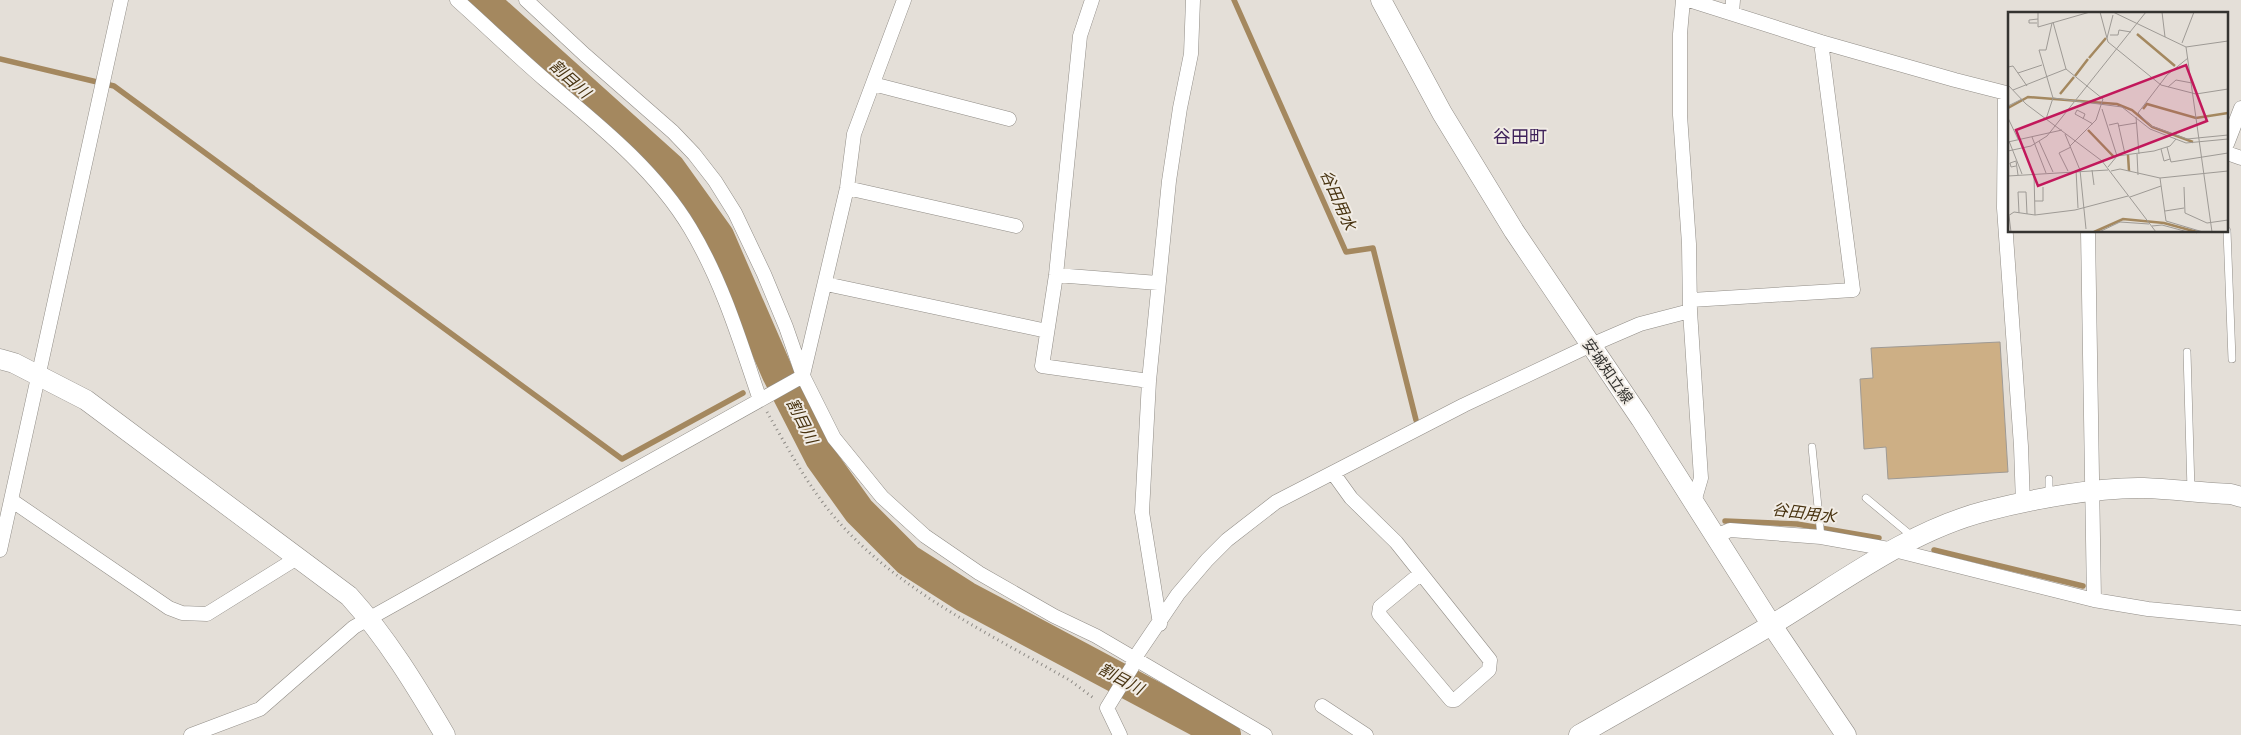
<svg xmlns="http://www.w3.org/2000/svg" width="2241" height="735" viewBox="0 0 2241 735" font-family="Arial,'Noto Sans JP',sans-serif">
	<rect width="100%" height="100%" fill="#e4dfd8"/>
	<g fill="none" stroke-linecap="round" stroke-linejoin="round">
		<path stroke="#a4885f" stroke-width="5.5" d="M1234 0 1346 252 1373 248 1416 420
			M0 59 114 86 622 459 743 393
			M771 378 778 374
			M1725 521 1797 524 1879 538
			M1934 550 2083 586"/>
		<path stroke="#a4885f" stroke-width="32" d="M482 0 670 169 718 236 778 374 821 458 859 511 908 560 966 597 1225 735"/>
	</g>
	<path fill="#cdaf85" stroke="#9f9a94" d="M2000 342 2008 472 1888 479 1886 447 1864 449 1860 379 1873 378 1871 348Z"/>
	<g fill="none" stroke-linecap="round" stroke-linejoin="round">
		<defs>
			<path id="lane" d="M2227 231 2232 359
				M2187 352 2191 490
				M1812 447 1821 537
				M2049 495V479
				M1866 498 1913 537"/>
			<path id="street" d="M457 0C486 26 514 53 544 79 596 123 654 168 690 228 722 281 740 341 760 400
				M526 0 585 55 673 132 694 154 715 181 735 213 764 274 786 327 803 376 834 438 882 497 925 536 979 573 1054 616 1096 636 1265 735
				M1092 0 1080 36 1056 275 1042 366 1149 381
				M1683 0 1680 34V115L1689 244 1690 311 1701 478 1694 502
				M1689 0 1821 42 1955 80 2010 94
				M1732 13 1733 0
				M873 84 1009 119
				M2005 93 2004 208 2021 446 2023 504
				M2227 144 2241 108
				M2227 153 2241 158
				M847 188 1016 226
				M2088 231 2094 600
				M1056 275 1158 283
				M826 284 1047 331
				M1691 300 1853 290 1821 42
				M803 375 847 188 854 134 904 0
				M1333 473 1351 498 1396 542 1490 660 1489 670 1455 700H1451L1379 614 1380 607 1420 574
				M11 500 169 608 182 613 207 614 297 558
				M1716 536 1730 530 1821 537 1894 550 2094 600 2148 609 2241 618
				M0 550 121 0
				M1160 624 1142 512 1149 381 1169 181 1180 108 1191 54 1193 0
				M1322 706 1366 735
				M191 735 260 709 354 627 803 376
				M1120 735 1107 708 1132 667 1134 659 1178 594 1207 560 1227 540 1276 502 1464 405 1589 346 1640 324 1690 311"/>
			<path id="secondary" d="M1381 0 1442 113 1514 231 1641 419 1771 624 1846 735
				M0 359 14 363 86 400 349 596C387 638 416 686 445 735
				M1579 735C1643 698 1709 662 1773 624 1841 583 1908 531 1986 511 2033 499 2096 487 2144 488 2173 489 2202 493 2231 494L2241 497"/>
		</defs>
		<use href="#lane" stroke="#918d87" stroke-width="8"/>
		<use href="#street" stroke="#918d87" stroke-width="15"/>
		<use href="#secondary" stroke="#918d87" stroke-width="21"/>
		<path stroke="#8e8b86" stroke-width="3" stroke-dasharray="1 4" stroke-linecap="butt" d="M767 412C787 447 811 491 837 520 900 592 990 634 1071 681L1095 699"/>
		<use href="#lane" stroke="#fff" stroke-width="7"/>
		<use href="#street" stroke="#fff" stroke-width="14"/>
		<use href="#secondary" stroke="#fff" stroke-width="20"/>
	</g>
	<g text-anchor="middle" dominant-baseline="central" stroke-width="4" stroke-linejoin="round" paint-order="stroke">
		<g font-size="15" fill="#343330" stroke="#f1ece5">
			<text transform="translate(1608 371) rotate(55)">安城知立線</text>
		</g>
		<g font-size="16" font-style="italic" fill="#483310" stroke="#f1ece5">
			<text transform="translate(570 79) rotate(42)">割目川</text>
			<text transform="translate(1338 200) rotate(66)">谷田用水</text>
			<text transform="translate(802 421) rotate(63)">割目川</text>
			<text transform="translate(1804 513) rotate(7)">谷田用水</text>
			<text transform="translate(1121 679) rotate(28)">割目川</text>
		</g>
		<g font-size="18" fill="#3e215a" stroke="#f1ece5">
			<text x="1520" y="137">谷田町</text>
		</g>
	</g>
	<g transform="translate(2008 12)">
		<rect width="220" height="220" fill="#e4dfd8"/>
		<path fill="none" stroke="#a4885f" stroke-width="2.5" d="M129 22 167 54M81 46 98 26M67 64 80 47M52 82 66 65M0 96 20 85 109 92 124 98 144 115 185 130M135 97 139 92 188 106 220 101M80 118 106 145M120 143 121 159M86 220 115 207 156 211 189 220"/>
		<path fill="none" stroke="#9e9a95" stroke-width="1" d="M30 0V15L82 0M92 0 100 30 153 73 188 82 220 77M105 0 178 35 204 220M154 0 157 25M45 10 58 57 95 87 88 108 62 134M29 11H21V8L30 7M102 23H110L111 18 123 20M99 26 105 3M174 31 186 0M178 35 220 29M0 55 5 54 19 74M10 61 34 53M0 73 18 92 94 149 148 220M160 75 168 68 184 71M5 78 58 57M45 86 114 95 142 117 178 131 220 127M0 94 14 87M94 97 109 144M130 101 143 114 179 127 220 123M130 101 159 63 180 46M128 105 131 142M0 106 10 127M38 107 45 86 31 38H38L44 11M75 107 77 102 69 98 67 102 78 108 85 112M101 113 110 111 117 142M110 114 128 111M57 122 72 158 78 217M24 125 38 161M1 129 14 162M31 129 45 160M0 130 54 118M159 135 163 150 220 141M153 137 156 149 162 147M0 139 23 134 39 124 138 0M129 142 130 163M8 154 3 155 2 151 8 149 10 163M100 155 109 144 146 139 162 134 168 127M68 158 70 196M84 158 86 173M60 159 51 141 63 135M103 159 112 157 152 166 220 159M26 162 27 203M0 164 100 158M152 166 158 209 195 220M176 175 177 201 199 211 220 208M122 185 153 174M27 189H35V175M157 199 176 196M11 201 10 180H18L19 202M0 204 6 200 27 203 67 198 120 184M1 204 3 220M144 214 154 213 180 220M91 220 112 210 141 212"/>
		<path fill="#c2185b" fill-opacity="0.15" stroke="#c2185b" stroke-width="2.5" d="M178 53 199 109 30 174 8 118Z"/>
		<rect width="220" height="220" fill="none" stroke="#343330" stroke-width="2.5"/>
	</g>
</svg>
